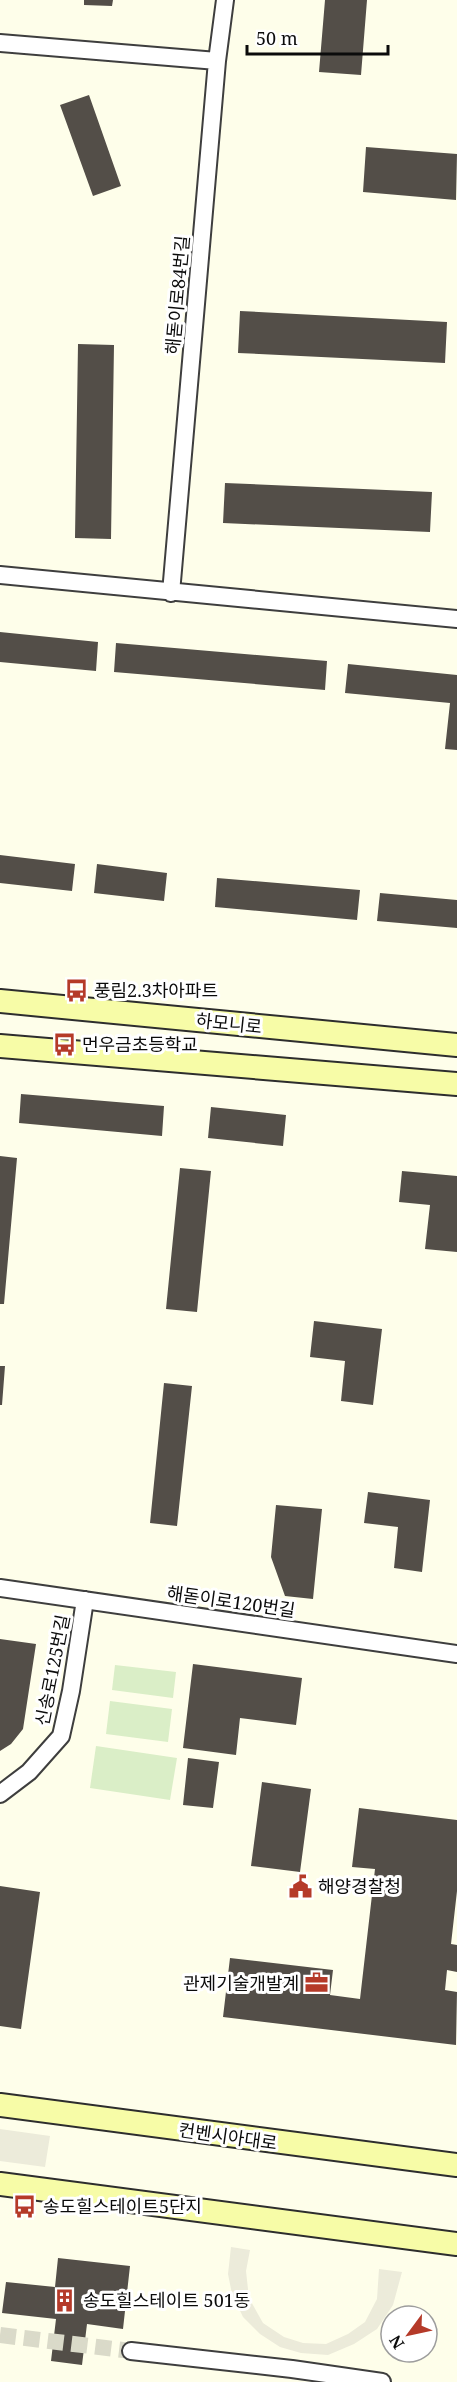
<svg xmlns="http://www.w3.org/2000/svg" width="457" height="2382" viewBox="0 0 457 2382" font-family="'Noto Serif','Noto Sans KR',serif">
	<rect width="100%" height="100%" fill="#fefeea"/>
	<path fill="#daeec7" d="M115 1665 176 1672 173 1698 112 1690Z
		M110 1701 172 1709 168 1742 106 1734Z
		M96 1746 177 1758 170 1800 90 1788Z"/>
	<path fill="#ecebda" d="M0 2129 50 2136 45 2167 0 2161Z
		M231 2247 250 2250 246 2271 249 2298 263 2323 284 2337 303 2343 326 2344 348 2334 365 2322 377 2299 379 2269 402 2272 393 2305 377 2329 354 2344 328 2355 301 2353 280 2347 260 2334 243 2317 232 2294 228 2274Z"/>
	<path fill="#534e48" d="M84 0H113L112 6 84 5Z
		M325 0H367L361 75 319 72Z
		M89 95 121 186 93 196 60 105Z
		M366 147 457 154 456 200 363 192Z
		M240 311 447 322 445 363 238 353Z
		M78 344 114 345 111 539 75 538Z
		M225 483 432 492 430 532 223 523Z
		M0 632 98 642 96 671 0 662Z
		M116 643 327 661 325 690 114 672Z
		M348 664 457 675V750L445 749 450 703 345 693Z
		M0 855 75 864 72 891 0 883Z
		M97 864 167 873 164 901 94 893Z
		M217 878 360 890 357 920 215 907Z
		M380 893 457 900V928L377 921Z
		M21 1094 164 1106 162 1136 19 1123Z
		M211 1107 286 1115 283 1146 208 1138Z
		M0 1156 17 1158 4 1304H0Z
		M180 1168 211 1171 197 1312 166 1309Z
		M402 1171 457 1176V1252L425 1249 430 1205 399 1202Z
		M314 1321 382 1329 373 1405 341 1401 345 1361 310 1357Z
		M0 1366H5L2 1405H0Z
		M164 1383 192 1386 177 1526 150 1523Z
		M368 1492 430 1500 422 1572 394 1568 398 1527 364 1523Z
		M276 1505 322 1509 313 1599 285 1596 271 1557Z
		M0 1639 36 1644 23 1729 11 1744 0 1751Z
		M193 1664 302 1678 296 1725 240 1718 236 1755 183 1748Z
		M188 1758 219 1762 213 1808 183 1805Z
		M262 1782 311 1789 300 1872 251 1866Z
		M359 1808 457 1820V1891L451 1944 457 1945V1972L447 1970 445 1990 457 1992 456 2045 223 2017 230 1958 333 1970 330 1995 360 1999 375 1869 352 1867Z
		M0 1886 40 1892 21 2029 0 2026Z
		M58 2258 130 2266 123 2329 87 2324 82 2365 51 2361 56 2319 2 2313 6 2282 55 2287Z"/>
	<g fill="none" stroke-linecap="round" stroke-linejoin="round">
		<path stroke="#dadac9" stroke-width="16" stroke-dasharray="16 8" stroke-linecap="butt" d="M0 2335 131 2351"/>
		<defs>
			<path id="street" d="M0 43 217 61
				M0 575 457 619
				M171 593 217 61 225 0
				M0 1588 457 1654
				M0 1794 29 1772 61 1736 71 1691 85 1600
				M131 2351 292 2369 382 2382"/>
			<path id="secondary" d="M0 1001 457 1045
				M0 1046 457 1084
				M0 2105 457 2165
				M0 2184 457 2244"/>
		</defs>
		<use href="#street" stroke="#3e3e3e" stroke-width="20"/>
		<use href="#secondary" stroke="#2d2d2d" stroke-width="26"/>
		<use href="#street" stroke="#fff" stroke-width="16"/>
		<use href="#secondary" stroke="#f7fca7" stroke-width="22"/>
	</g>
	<defs>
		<symbol id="bus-bare" viewBox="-9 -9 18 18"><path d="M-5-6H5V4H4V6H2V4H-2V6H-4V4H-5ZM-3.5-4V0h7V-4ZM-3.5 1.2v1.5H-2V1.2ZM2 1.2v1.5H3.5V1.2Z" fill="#b53a29" stroke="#fff" stroke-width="2.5" paint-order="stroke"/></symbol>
		<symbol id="civic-bare" viewBox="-9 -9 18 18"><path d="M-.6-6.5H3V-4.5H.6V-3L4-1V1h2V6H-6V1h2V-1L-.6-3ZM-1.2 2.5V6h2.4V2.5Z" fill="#b53a29" stroke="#fff" stroke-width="2.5" paint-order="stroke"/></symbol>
		<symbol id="office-bare" viewBox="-9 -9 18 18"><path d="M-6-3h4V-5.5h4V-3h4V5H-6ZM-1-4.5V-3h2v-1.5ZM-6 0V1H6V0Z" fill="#b53a29" stroke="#fff" stroke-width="2.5" paint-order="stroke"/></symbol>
		<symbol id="building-bare" viewBox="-9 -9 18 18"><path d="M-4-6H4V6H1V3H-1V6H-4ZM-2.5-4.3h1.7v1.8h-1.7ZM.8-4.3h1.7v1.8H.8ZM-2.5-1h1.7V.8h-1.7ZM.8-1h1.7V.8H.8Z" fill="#b53a29" stroke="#fff" stroke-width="2.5" paint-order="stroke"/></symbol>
	</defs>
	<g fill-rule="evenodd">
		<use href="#bus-bare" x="60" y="974" width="33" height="33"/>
		<use href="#bus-bare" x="48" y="1028" width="33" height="33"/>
		<use href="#civic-bare" x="284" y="1870" width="33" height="33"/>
		<use href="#office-bare" x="300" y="1966" width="33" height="33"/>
		<use href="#bus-bare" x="8" y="2190" width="33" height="33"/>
		<use href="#building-bare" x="48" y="2284" width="33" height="33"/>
	</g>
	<g text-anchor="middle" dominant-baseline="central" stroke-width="6" stroke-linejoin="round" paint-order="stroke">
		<g font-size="18" fill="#0b0b0b" stroke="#fff">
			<text transform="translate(177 295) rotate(-85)">해돋이로84번길</text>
			<text transform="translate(229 1023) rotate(6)">하모니로</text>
			<text transform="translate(231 1601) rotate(8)">해돋이로120번길</text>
			<text transform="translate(52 1670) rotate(-79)">신송로125번길</text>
			<text transform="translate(228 2136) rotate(8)">컨벤시아대로</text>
		</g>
		<g font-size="18" fill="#0b0b0b" stroke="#fff" text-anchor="start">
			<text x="94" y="990">풍림2.3차아파트</text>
			<text x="82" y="1044">먼우금초등학교</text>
			<text x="318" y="1886">해양경찰청</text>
			<text x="299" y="1983" text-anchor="end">관제기술개발계</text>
			<text x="43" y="2206">송도힐스테이트5단지</text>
			<text x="83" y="2300">송도힐스테이트 501동</text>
		</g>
	</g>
	<g transform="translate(409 2334) rotate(237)"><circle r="28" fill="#ffffff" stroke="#9d9d9d" stroke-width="1.5"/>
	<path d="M0-4.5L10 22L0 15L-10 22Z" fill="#b53a29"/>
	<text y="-9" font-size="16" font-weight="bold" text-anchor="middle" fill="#0b0b0b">N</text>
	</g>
	<path d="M247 45v9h141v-9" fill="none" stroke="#0b0b0b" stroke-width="3"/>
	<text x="256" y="45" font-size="18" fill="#0b0b0b" stroke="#ffffff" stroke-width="4.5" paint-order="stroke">50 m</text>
</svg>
